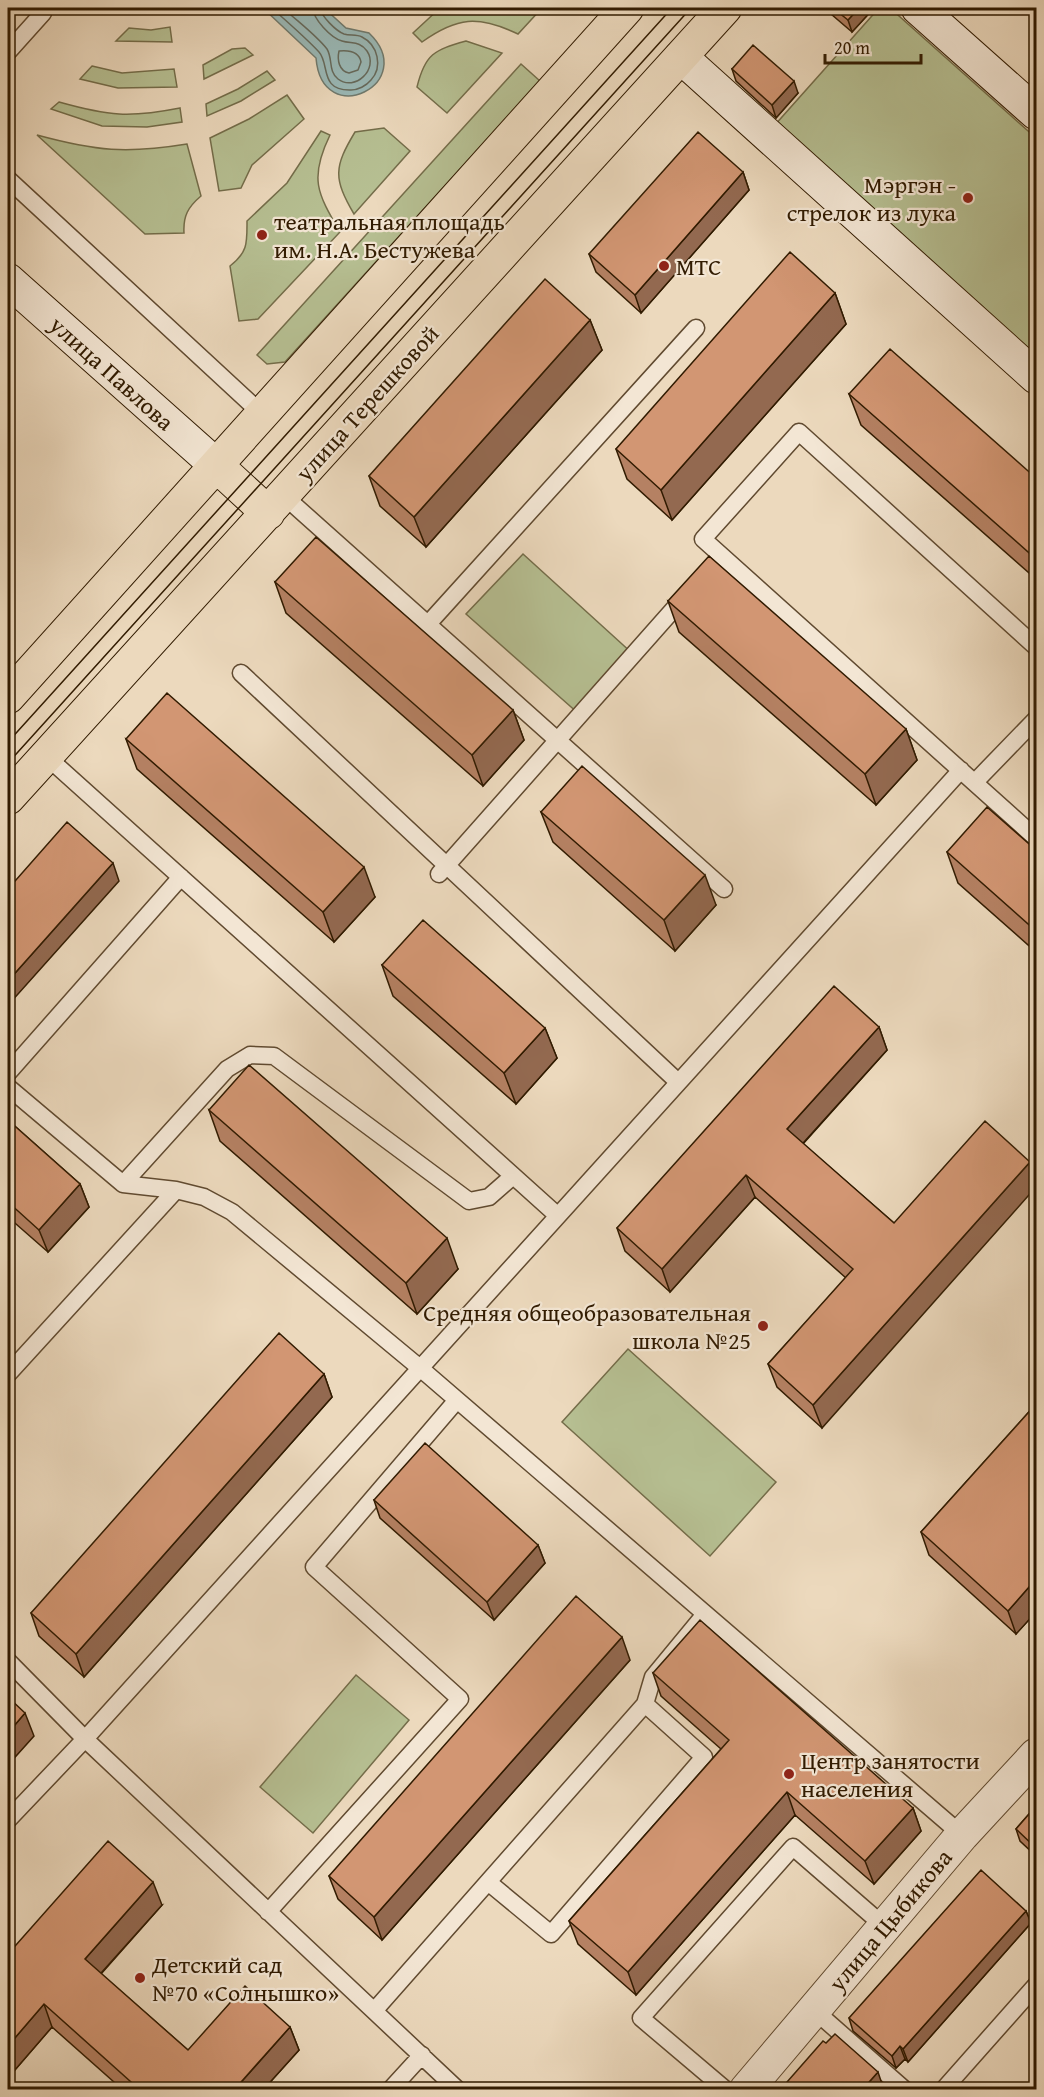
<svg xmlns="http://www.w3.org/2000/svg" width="1044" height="2097" viewBox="0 0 1044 2097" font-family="'Gentium Book Plus',serif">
	<rect width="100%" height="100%" fill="#ecd9bd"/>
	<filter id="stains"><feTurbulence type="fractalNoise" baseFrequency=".00333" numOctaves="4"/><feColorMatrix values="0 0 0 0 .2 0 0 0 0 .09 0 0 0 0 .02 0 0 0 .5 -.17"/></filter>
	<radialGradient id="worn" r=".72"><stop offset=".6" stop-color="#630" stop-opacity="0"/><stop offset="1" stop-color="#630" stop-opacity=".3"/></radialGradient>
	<path fill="#b6bf92" stroke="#746d4a" stroke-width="1.5" d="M440 8H542L518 34C478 15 457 17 422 42L413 33Z
		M879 8H890L1036 138V357L774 126Z
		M170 27 172 42 116 41 129 28 151 30Z
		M466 41 502 53 447 113 417 87C425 54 434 50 466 41Z
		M245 48 253 55 204 79 203 65 232 49Z
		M521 64 540 81 285 362 267 364 257 355Z
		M92 66 122 73 174 69 177 87 118 88 80 79Z
		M267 71 275 80 241 101 207 116 206 104 238 89Z
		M287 95 304 119 252 165 241 188 219 191 210 138 249 119Z
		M59 102C109 116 129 118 180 108L182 122 147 127 102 126 51 109Z
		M384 128 410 151 354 214C333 178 334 167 355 132Z
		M321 131 330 135C309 178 317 193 340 232L258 319 239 321 230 266C248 252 247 243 247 221L287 183Z
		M37 135C96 151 126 154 187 144L201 196C188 207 183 216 184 233L145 234Z
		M523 554 633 654 579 714 466 614Z
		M628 1349 776 1482 710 1556 562 1422Z
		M356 1675 409 1720 313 1833 260 1787Z"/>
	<path fill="#9ab9b7" stroke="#707a6e" stroke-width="1.5" d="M263 8H324L346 28 369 33C421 83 322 132 316 58Z"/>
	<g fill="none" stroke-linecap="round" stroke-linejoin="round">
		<path stroke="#666a5c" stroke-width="1.5" d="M272 8C287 22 304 36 319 52 330 64 319 91 351 90 358 90 366 86 371 80 383 67 378 45 362 37 356 34 350 36 344 34 336 31 321 16 320 8
			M283 8C297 21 315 34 327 49 333 59 328 71 338 79 355 92 379 69 367 51 360 41 352 44 342 41 331 38 313 19 313 8
			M339 51C349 50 359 51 361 62L358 70 349 73C339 71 337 60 339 51Z"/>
		<defs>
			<path id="lane" d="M8 52 43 13
				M8 179 263 415
				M283 495 724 889
				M428 624 696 328
				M1036 647 799 432 703 539 1036 838
				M241 673 678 1082
				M46 756 558 1216
				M975 782 1036 719
				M439 874 687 594
				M8 1073 181 877
				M8 1087 123 1184 176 1190 204 1197 232 1212 420 1368 962 1835
				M123 1184 227 1069 250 1055 274 1056 469 1201 489 1197 513 1176
				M8 1374 176 1190
				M8 1661 85 1739 458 2090
				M8 1820 85 1739 961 770
				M488 1882 551 1934 704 1757 645 1704
				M268 1912 460 1699 314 1567 457 1400
				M814 2010 905 2090
				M374 2011 645 1704 653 1677 705 1614
				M390 2090 422 2055
				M726 2090 641 2018 793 1847 884 1926
				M943 2090 1036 1985"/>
			<path id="street" d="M746 2090 962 1835 1036 1755"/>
			<path id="secondary" d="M918 8 1036 113
				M681 57 1036 377
				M8 280 217 466"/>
			<path id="primary" d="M217 466 268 513
				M8 697 627 8
				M8 798 725 8"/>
		</defs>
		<use href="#lane" stroke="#604a30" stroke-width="19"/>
		<use href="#street" stroke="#604a30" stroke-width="35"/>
		<use href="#secondary" stroke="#311b01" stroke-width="35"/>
		<use href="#primary" stroke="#311b01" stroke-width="35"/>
		<use href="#lane" stroke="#f3e6d4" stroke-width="16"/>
		<use href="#street" stroke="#f3e6d4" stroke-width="33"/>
		<use href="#secondary" stroke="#f3e6d4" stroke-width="33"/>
		<use href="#primary" stroke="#ecd9bd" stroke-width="33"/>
		<path stroke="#311b01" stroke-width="1.5" d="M8 742 672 8
			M8 763 691 8"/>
	</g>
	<path fill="#b58163" stroke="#311b01" stroke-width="1.5" d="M824 8H874L852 32Z
		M732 69 798 93 776 118 736 81Z
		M743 172 749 190 641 313 596 272 589 254Z
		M835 293 846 324 672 520 627 479 616 449Z
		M590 320 602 350 426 547 380 506 369 476Z
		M849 394 1036 478V579L861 425Z
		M275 582 513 710 524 740 483 786 286 613Z
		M668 601 906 729 917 760 876 805 679 632Z
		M126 739 375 897 334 942 137 769Z
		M541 812 716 905 675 951 553 842Z
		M1036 850V952L958 883 947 852Z
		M382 965 545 1028 557 1058 516 1104 393 996Z
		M879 1027 887 1050 803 1144 894 1223 822 1428 777 1387 768 1364 846 1278 755 1197 670 1292 625 1251 617 1228Z
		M209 1110 458 1269 417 1314 220 1141Z
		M8 1120 80 1184 89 1207 48 1252 8 1217Z
		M324 1374 332 1397 84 1677 39 1636 31 1613Z
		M1036 1404V1612L1016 1634 929 1555 921 1532Z
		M374 1500 538 1545 545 1563 494 1620 380 1518Z
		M630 1660 382 1940 338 1899 329 1876Z
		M653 1673 913 1808 921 1831 874 1884 795 1815 636 1995 578 1944 569 1921 721 1749 661 1696Z
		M1036 1806V1856L1020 1841 1016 1829Z
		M162 1905 101 1974 188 2050 290 2027 299 2050 263 2090H123L52 2027 8 2078V1954Z
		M1026 1911 1031 1923 908 2062 905 2059 896 2068 853 2031 849 2018Z"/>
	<path fill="#936950" stroke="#311b01" stroke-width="1.5" d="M859 8H874L852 32 848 20Z
		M794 81 798 93 776 118 772 105Z
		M743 172 749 190 641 313 635 295Z
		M835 293 846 324 672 520 661 490Z
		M590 320 602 350 426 547 414 517Z
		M8 465 10 471 8 474Z
		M513 710 524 740 483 786 472 755Z
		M906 729 917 760 876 805 865 774Z
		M113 863 119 881 10 1003 8 995V981Z
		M364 867 375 897 334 942 323 912Z
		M705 875 716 905 675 951 664 920Z
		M879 1027 887 1050 795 1152 787 1129Z
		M545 1028 557 1058 516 1104 504 1073Z
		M1030 1162 1036 1180V1187L822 1428 813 1405Z
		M746 1175 755 1197 670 1292 662 1269Z
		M80 1184 89 1207 48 1252 39 1230Z
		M447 1238 458 1269 417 1314 406 1283Z
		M324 1374 332 1397 84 1677 76 1654Z
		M538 1545 545 1563 494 1620 487 1602Z
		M1036 1579V1612L1016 1634 1008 1611Z
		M622 1637 630 1660 382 1940 374 1917Z
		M25 1713 34 1736 8 1765V1733Z
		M787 1792 795 1815 636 1995 628 1972Z
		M913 1808 921 1831 874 1884 865 1861Z
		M153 1882 162 1905 93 1982 85 1959Z
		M1026 1911 1031 1923 908 2062 903 2049Z
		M44 2004 52 2027 8 2078V2046Z
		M290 2027 299 2050 263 2090H234Z
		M900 2046 905 2059 896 2068 892 2056Z
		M878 2072 882 2084 877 2090H862Z"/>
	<path fill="#d29673" stroke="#311b01" stroke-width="1.5" d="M833 8H859L848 20Z
		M753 45 794 81 772 105 732 69Z
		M698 132 743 172 635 295 589 254Z
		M790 252 835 293 661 490 616 449Z
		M545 279 590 320 414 517 369 476Z
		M890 349 1036 478V559L849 394Z
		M316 537 513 710 472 755 275 582Z
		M709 556 906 729 865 774 668 601Z
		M167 693 364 867 323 912 126 739Z
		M582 766 705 875 664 920 541 812Z
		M987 807 1036 850V931L947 852Z
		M67 822 113 863 8 981V889Z
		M423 920 545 1028 504 1073 382 965Z
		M834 986 879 1027 787 1129 894 1223 985 1121 1030 1162 813 1405 768 1364 853 1269 746 1175 662 1269 617 1228Z
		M249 1065 447 1238 406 1283 209 1110Z
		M8 1120 80 1184 39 1230 8 1202Z
		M279 1333 324 1374 76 1654 31 1613Z
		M1036 1404V1579L1008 1611 921 1532Z
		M425 1443 538 1545 487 1602 374 1500Z
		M576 1596 622 1637 374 1917 329 1876Z
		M700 1620 913 1808 865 1861 787 1792 628 1972 569 1921 729 1740 653 1673Z
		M8 1697 25 1713 8 1733Z
		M1036 1806V1848L1016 1829Z
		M108 1841 153 1882 85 1959 188 2050 245 1986 290 2027 234 2090H140L44 2004 8 2046V1954Z
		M981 1870 1026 1911 903 2049 900 2046 892 2056 849 2018Z
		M835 2034 878 2072 862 2090H780L823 2041 826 2043Z"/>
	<g fill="#8f2418" stroke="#f3e6d4" stroke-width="2">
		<circle cx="968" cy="198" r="6"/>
		<circle cx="262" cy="235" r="6"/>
		<circle cx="664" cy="266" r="6"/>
		<circle cx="763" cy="1326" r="6"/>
		<circle cx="789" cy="1774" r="6"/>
		<circle cx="140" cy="1978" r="6"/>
	</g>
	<g text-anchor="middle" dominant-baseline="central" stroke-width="4.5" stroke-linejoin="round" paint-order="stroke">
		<g font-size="24" fill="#311b01" stroke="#f3e6d4" text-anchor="start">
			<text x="956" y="184" text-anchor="end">Мэргэн -<tspan x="956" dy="28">стрелок из лука</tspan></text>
			<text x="274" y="221">театральная площадь<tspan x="274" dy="28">им. Н.А. Бестужева</tspan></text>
			<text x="676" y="266">МТС</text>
			<text x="751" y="1312" text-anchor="end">Средняя общеобразовательная<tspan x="751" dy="28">школа №25</tspan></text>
			<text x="801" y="1760">Центр занятости<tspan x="801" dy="28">населения</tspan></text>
			<text x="152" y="1964">Детский сад<tspan x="152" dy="28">№70 «Солнышко»</tspan></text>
		</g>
		<g font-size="24" fill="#311b01" stroke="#f3e6d4">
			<text transform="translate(112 373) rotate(42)">улица Павлова</text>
			<text transform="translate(367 403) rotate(-48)">улица Терешковой</text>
			<text transform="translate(890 1920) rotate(-50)">улица Цыбикова</text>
		</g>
	</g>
	<rect width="1044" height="2097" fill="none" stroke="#ecd9bd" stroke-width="30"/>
	<rect x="9" y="9" width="1026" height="2079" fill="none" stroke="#311b01" stroke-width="3"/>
	<rect x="15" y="15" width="1014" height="2067" fill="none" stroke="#311b01" stroke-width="1.5"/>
	<path d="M825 54v9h96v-9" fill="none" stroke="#311b01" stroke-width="3"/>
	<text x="834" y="54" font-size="18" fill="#311b01" stroke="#f3e6d4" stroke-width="4.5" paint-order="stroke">20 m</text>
	<rect width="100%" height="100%" filter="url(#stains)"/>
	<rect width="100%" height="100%" fill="url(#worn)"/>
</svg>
